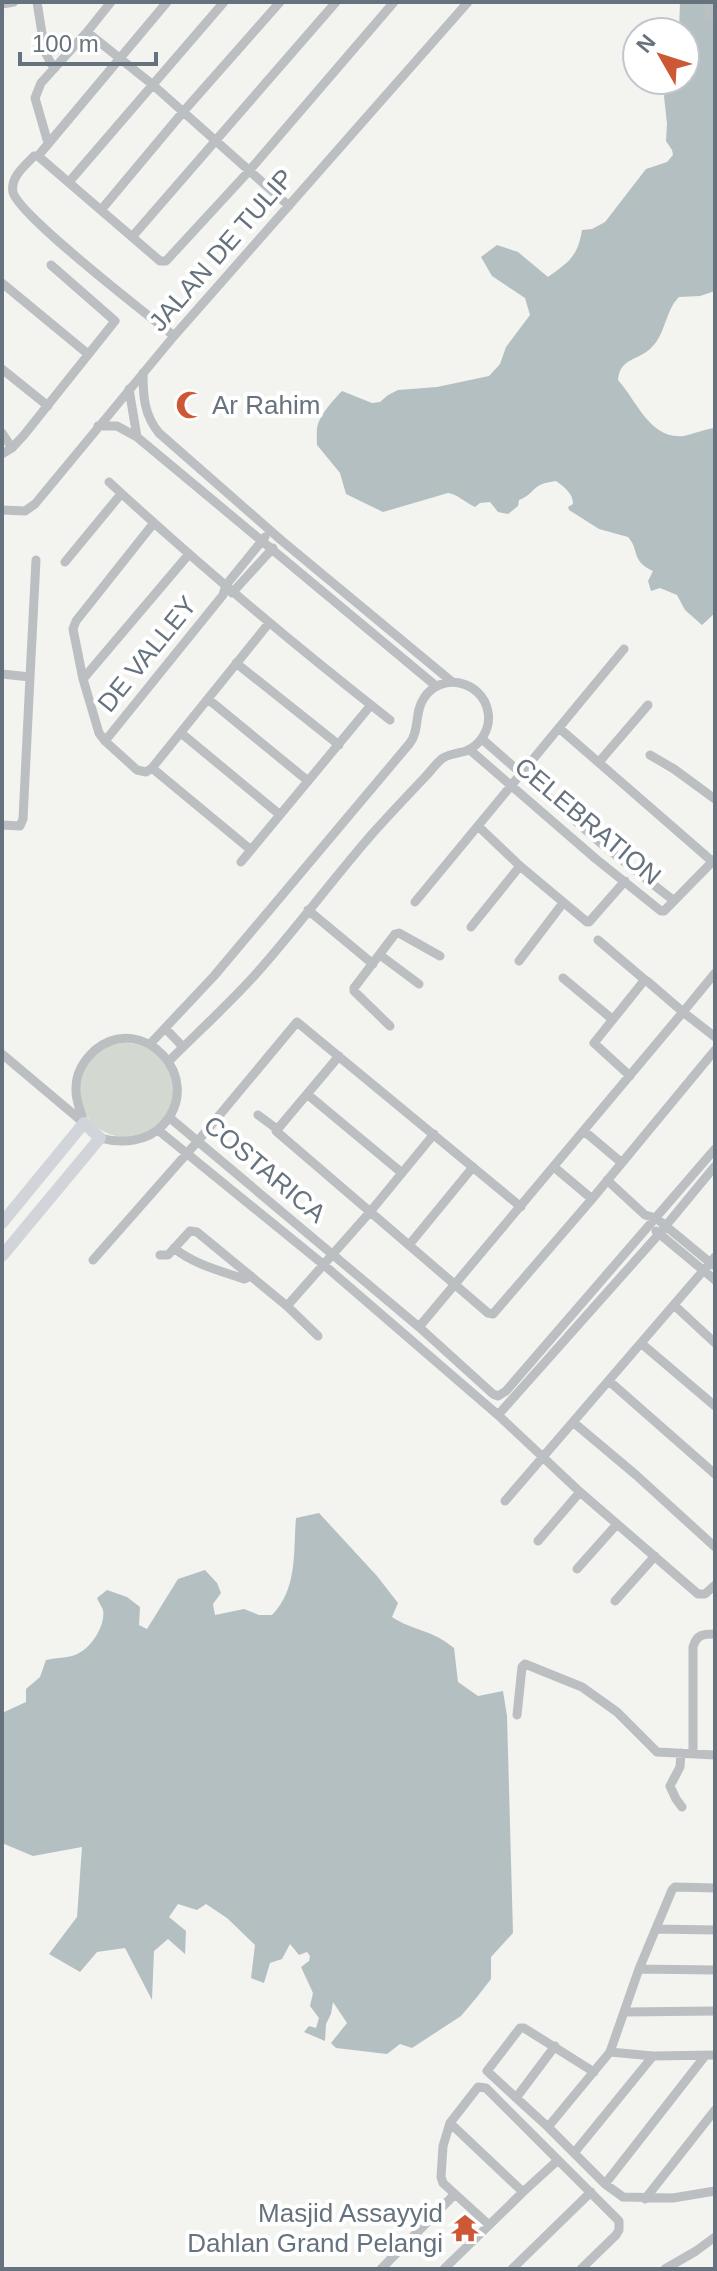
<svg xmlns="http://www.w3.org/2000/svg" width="717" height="2271" viewBox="0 0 717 2271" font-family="Helvetica,sans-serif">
	<rect width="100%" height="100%" fill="#f3f3f0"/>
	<path fill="#d3d8d0" d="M79 1090a47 47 0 1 1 94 0a47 47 0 1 1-94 0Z"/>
	<path fill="#b4bfc2" d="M680 2H715V291L700 296 679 297C665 311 666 333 652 347 639 361 620 357 618 380 637 401 650 440 684 436 694 434 704 429 715 428V613L702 625 685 610 677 595 660 588 651 591 648 581 653 571C630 560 640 550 628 537L599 529 569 510 568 507 573 504C573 493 564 487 556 481 530 484 537 493 519 500L518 506 508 514 498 512 490 502 480 503 475 507C466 503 457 494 448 493L383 512 346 494 340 473 317 445C317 439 316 430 318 424 321 414 334 399 342 391L372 403 380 402 388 395 398 390 437 387 489 376 500 364 506 347 530 315 525 298 492 276 481 257 497 245 518 252 548 277C569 262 578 256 582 230L592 229 605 222 646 169 667 162 673 155 672 150 666 141 667 124 664 96 670 80H685V32H679Z
		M319 1513 377 1576 398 1603 392 1617C413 1631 431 1629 454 1648L458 1682 478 1696 503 1691 507 1716 513 1933 491 1957V1979L477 1997 461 2016 412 2048 400 2044 387 2054 336 2048 331 2043 347 2023 333 2002 331 2014 326 2024 325 2041 304 2032 309 2026 316 2028 319 2018 310 2006 313 1993 301 1967 309 1961 310 1956 307 1952 299 1955 290 1944 282 1959 270 1963 264 1983 251 1978 255 1945 227 1918 206 1904 197 1910 178 1904 169 1917 186 1931 185 1954 168 1939 154 1951 152 2000 125 1948 97 1952 80 1972 49 1954 77 1917 82 1847 33 1856 2 1843V1713L26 1702V1689L40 1677 46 1660C55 1658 64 1658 72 1656 89 1652 106 1627 103 1610 103 1609 97 1599 97 1598L107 1590 127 1597 140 1607 139 1625 147 1629 178 1579 205 1570 217 1583 221 1593 213 1604 215 1615 244 1609 259 1615H272C298 1588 293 1553 296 1518Z"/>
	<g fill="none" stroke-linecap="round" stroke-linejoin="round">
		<path stroke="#bbbfc2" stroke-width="9" d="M37 2 45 52 54 69
			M167 2 38 156H34C25 166 10 177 13 192 18 215 148 315 174 336
			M2 4 14 2
			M709 15 711 2
			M87 32 111 2
			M48 143 35 98 41 83 87 32 153 85 289 206
			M38 156 160 261H166L249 171 394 2
			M69 182 224 2
			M101 210 183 112 280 2
			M132 237 336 2
			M2 283 88 354
			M2 369 48 406
			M143 373C143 396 144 415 159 433L281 540 451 681
			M129 389 137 437
			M98 426H117L137 437 436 686
			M2 433 12 448
			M2 454 12 448 24 435 115 321 51 265
			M109 482C199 565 293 644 390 720
			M2 510 25 511 35 504 174 336 468 2
			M189 554 83 679 99 733 105 741 137 770 146 772 152 768 269 623
			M65 562 121 494
			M232 593 273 548
			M236 663 339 745
			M2 674 30 677 36 560
			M83 679 73 629 76 621 153 524
			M208 699 308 781
			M559 728 713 862
			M181 733 279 814
			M482 739 603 845 673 900
			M105 741 223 595 226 585 265 537
			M470 750 596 859 661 911H664L715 859
			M650 755 674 769 715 799
			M599 762 648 705
			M152 768 251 850
			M2 825 20 826 23 819 30 677
			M478 826 520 866 587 922H589L625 881
			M241 862 371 705
			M415 902 624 649
			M308 910 373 964
			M471 927 520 866
			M598 940 645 980
			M380 955 419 984
			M519 961 563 903
			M715 973 683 1012 715 1037
			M563 978 612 1019
			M390 1026 354 991V988L395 934 399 933 440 956
			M165 1028 183 1047
			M150 1044 214 976 410 743C420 730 414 712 424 698 441 671 483 681 488 712 491 728 481 745 466 751 459 753 449 754 443 758 437 762 431 771 426 776 408 795 390 814 372 834 332 880 296 929 255 975 228 1005 198 1032 169 1061
			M2 1054 84 1123
			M339 1056 276 1131 488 1313 493 1314 592 1199 715 1050
			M307 1094 402 1173
			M258 1115 277 1129
			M170 1118 419 1327 493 1394 498 1396 506 1391 715 1149
			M84 1123C81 1111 75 1100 76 1088 76 1073 84 1060 95 1050 143 1011 206 1078 163 1125 147 1142 122 1144 100 1138
			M158 1130 324 1265 498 1415 580 1492 698 1594H705L715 1585
			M584 1131 622 1163
			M554 1167 592 1199
			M607 1180 645 1215 656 1218 713 1265
			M656 1231 715 1280
			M409 1245 473 1167
			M174 1248C193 1264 221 1271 244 1279L251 1276
			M160 1255H168L190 1231 197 1232 287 1306 370 1212 434 1134
			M93 1260 197 1142 297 1022 521 1207
			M674 1305 715 1343
			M287 1306 318 1336
			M419 1327 683 1012 647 981 643 982 594 1043 630 1076
			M642 1344 715 1406
			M609 1381 715 1474
			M498 1415 659 1234 715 1166
			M573 1422 636 1475 715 1547
			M505 1501 715 1257
			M538 1541 580 1492
			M577 1569 617 1524
			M615 1601 655 1556
			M517 1715 522 1667 525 1664 582 1687 617 1712 657 1752 715 1755
			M681 1753 680 1767 670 1786 676 1799 682 1807
			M693 1754V1647C697 1634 703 1634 715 1634
			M656 1929 715 1930
			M639 1969 715 1970
			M625 2012 715 2011
			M610 2052 639 1969 672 1890 675 1887 715 1888
			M594 2072 524 2028H520L487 2071 548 2127 605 2184 623 2197 673 2198 715 2191
			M516 2098 555 2046
			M450 2123 523 2192
			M548 2127 610 2052 653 2056 715 2055
			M574 2153 653 2056
			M605 2184 705 2056
			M455 2194 488 2224
			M645 2199 715 2110
			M381 2269 455 2194 443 2183 441 2177 443 2146 450 2123 478 2087 486 2088 619 2221V2230L616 2235 581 2269
			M444 2269 523 2192 558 2160
			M512 2269 591 2192
			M665 2269 696 2251 715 2237"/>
		<path stroke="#d1d5d9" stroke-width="12" d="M2 1223 84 1123 100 1138 2 1256"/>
	</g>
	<defs>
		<symbol id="mosque-bare" viewBox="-9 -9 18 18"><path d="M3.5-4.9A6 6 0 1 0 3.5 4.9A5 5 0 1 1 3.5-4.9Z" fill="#cd5836" stroke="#fff" stroke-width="2.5" paint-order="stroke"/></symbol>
		<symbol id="temple-bare" viewBox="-9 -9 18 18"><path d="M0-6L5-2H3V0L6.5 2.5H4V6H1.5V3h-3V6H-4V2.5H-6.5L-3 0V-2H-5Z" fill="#cd5836" stroke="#fff" stroke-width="2.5" paint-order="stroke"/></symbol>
	</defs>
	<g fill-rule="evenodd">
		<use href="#mosque-bare" x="170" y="385" width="40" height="40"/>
		<use href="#temple-bare" x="445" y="2208" width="40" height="40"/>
	</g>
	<g text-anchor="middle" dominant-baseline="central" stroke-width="8" stroke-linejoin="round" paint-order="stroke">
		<g font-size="26" fill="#66737e" stroke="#fff">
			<text transform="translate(221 250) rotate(-49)">JALAN DE TULIP</text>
			<text transform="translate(147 654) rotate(-51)">DE VALLEY</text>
			<text transform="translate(588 821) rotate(40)">CELEBRATION</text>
			<text transform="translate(265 1169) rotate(40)">COSTARICA</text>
		</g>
		<g font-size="26" fill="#66737e" stroke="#fff" text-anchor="start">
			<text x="212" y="405">Ar Rahim</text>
			<text x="443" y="2213" text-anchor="end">Masjid Assayyid<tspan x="443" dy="30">Dahlan Grand Pelangi</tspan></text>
		</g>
	</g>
	<rect width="717" height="2271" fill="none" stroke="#66737e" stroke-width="8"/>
	<g transform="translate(661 56) rotate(309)"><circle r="38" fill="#ffffff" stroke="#c2c7cb" stroke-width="2"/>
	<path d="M0-6L14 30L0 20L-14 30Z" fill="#cd5836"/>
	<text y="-12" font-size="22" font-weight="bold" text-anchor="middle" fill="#66737e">N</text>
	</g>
	<path d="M20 52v12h136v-12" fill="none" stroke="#66737e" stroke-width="4"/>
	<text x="32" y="52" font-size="24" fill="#66737e" stroke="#ffffff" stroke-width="6" paint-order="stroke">100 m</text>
</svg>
